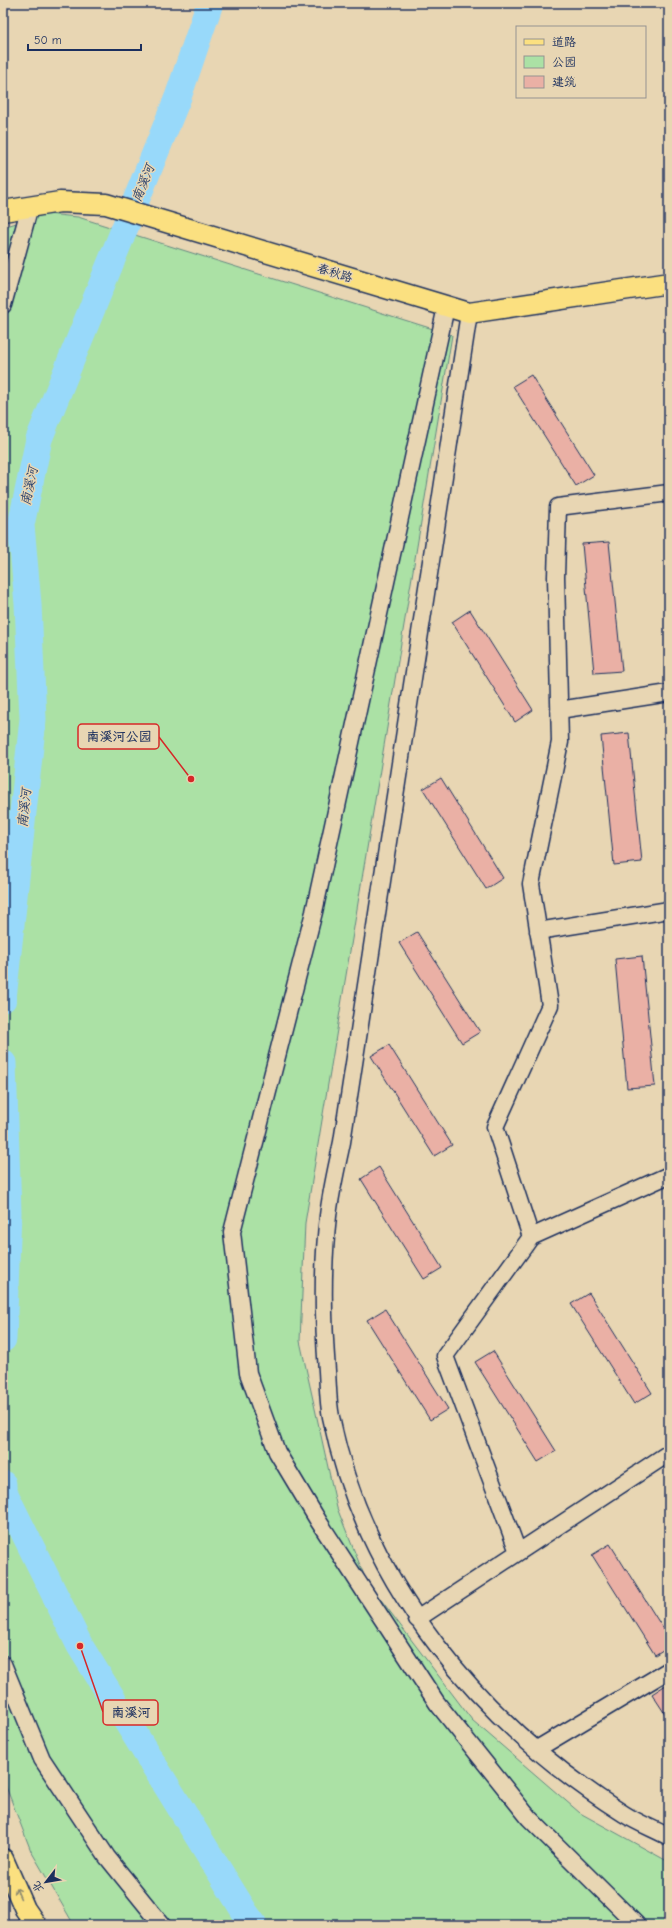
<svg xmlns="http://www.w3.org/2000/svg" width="672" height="1928" viewBox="0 0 672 1928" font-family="'Comic Neue','LXGW WenKai TC',sans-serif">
	<rect width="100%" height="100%" fill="#e8d6b3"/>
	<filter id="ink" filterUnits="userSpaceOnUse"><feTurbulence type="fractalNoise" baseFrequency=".025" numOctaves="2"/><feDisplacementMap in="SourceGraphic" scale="8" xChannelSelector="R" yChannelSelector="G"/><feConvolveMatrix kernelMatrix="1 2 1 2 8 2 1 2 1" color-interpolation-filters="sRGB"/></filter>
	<g filter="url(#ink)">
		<path fill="#abe1a5" stroke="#638882" d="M47 214 78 217 452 335 305 1223 300 1341 337 1508 366 1580 472 1720 580 1813 669 1862V1925H74L31 1851 3 1779V227Z"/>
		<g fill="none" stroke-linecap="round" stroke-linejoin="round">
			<path stroke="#98d9fa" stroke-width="27" d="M3 999 33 719 28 604 21 525 39 439 178 97 210 3
				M3 1063 8 1213 3 1339
				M3 1484V1490L80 1646 246 1914 254 1925"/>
		</g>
		<path fill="#eab0a5" stroke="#1b2f5e" d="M531 375 594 475 576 486 513 386Z
			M609 542 622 671 594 673 582 544Z
			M470 610 533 710 515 722 452 622Z
			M629 733 642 862 614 865 601 736Z
			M441 778 503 878 486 889 423 789Z
			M417 932 480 1032 462 1043 399 943Z
			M642 956 655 1086 627 1088 615 959Z
			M389 1045 452 1145 434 1156 371 1056Z
			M379 1167 442 1268 424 1279 361 1179Z
			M589 1293 652 1393 634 1404 571 1304Z
			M385 1309 448 1409 430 1420 367 1320Z
			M493 1351 556 1451 538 1462 475 1362Z
			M610 1544 669 1638V1646L655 1655 592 1555Z
			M669 1683V1720L652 1694Z"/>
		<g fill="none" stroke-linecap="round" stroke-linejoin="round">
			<defs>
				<path id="minor" d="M3 305 30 206
					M446 307 314 912 232 1232 248 1373 277 1452 319 1522 437 1703 529 1818 637 1925
					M469 313 342 1142C337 1166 331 1191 328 1216 322 1267 323 1320 327 1371 328 1386 328 1402 331 1417 365 1585 481 1724 624 1814 638 1823 654 1829 669 1837
					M559 710 669 693
					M538 931 669 910
					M531 1237 669 1175
					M518 1552 445 1356 531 1237 495 1127 550 1005 531 884 560 742 556 577 558 507 669 493
					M417 1619 669 1453
					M3 1664 42 1759 107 1857 162 1925
					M537 1749 669 1670"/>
				<path id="major" d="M3 211 60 202 106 204 469 313 669 283
					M3 1859 25 1909 36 1925"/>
			</defs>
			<use href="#minor" stroke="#1b2f5e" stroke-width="19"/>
			<use href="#major" stroke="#1b2f5e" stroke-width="23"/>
			<use href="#minor" stroke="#e8d6b3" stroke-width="16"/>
			<use href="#major" stroke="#fbe080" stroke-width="20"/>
		</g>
		<defs><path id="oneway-shaft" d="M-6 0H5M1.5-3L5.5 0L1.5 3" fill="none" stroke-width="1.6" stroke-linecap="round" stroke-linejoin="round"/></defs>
		<use stroke="#8b886f" href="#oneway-shaft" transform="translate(18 1893) rotate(-114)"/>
	</g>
	<g text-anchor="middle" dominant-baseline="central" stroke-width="3" stroke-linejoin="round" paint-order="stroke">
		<g font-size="12" fill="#1b2f5e" stroke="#e8d6b3">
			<text transform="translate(335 273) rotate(17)">春秋路</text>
		</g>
		<g font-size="13" font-style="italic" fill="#28406e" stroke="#e8d6b3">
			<text transform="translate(143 183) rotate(-68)">南溪河</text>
			<text transform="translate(29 486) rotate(-78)">南溪河</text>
			<text transform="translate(24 808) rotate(-84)">南溪河</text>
		</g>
	</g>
	<path fill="none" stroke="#d62828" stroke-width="1.5" d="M191 779L159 737M80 1646L103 1712"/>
	<g fill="#d62828" stroke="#e8d6b3" stroke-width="1.5">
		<circle cx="191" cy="779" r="4"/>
		<circle cx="80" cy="1646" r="4"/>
	</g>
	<g fill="#e8d6b3" stroke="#d62828" stroke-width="1.5">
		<rect x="78" y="724" width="81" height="25" rx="4"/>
		<rect x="103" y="1700" width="55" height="25" rx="4"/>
	</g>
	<g font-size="13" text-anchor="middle" font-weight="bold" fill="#1b2f5e">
		<text x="119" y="741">南溪河公园</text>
		<text x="131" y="1717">南溪河</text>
	</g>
	<rect width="672" height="1928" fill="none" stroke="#e8d6b3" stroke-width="16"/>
	<rect x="8" y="8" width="656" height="1912" fill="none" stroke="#1b2f5e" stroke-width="1.5" filter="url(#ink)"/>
	<rect x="516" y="26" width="130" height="72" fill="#e8d6b3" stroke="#969391"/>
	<rect x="524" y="39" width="20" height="6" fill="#fbe080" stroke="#969391"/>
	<text x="552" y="46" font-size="12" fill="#1b2f5e">道路</text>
	<rect x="524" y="56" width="20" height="12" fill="#abe1a5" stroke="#969391"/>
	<text x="552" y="66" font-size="12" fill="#1b2f5e">公园</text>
	<rect x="524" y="76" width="20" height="12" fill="#eab0a5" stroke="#969391"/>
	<text x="552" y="86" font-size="12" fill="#1b2f5e">建筑</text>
	<g transform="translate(46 1882) rotate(239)" stroke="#e8d6b3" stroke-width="3" paint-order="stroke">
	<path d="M0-3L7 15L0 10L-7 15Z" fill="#1b2f5e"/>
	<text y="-6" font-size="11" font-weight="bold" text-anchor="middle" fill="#1b2f5e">北</text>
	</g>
	<path d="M28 44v6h113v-6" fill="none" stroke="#1b2f5e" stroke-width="2"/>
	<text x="34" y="44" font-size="12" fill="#1b2f5e" stroke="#e8d6b3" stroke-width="3" paint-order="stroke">50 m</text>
</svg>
